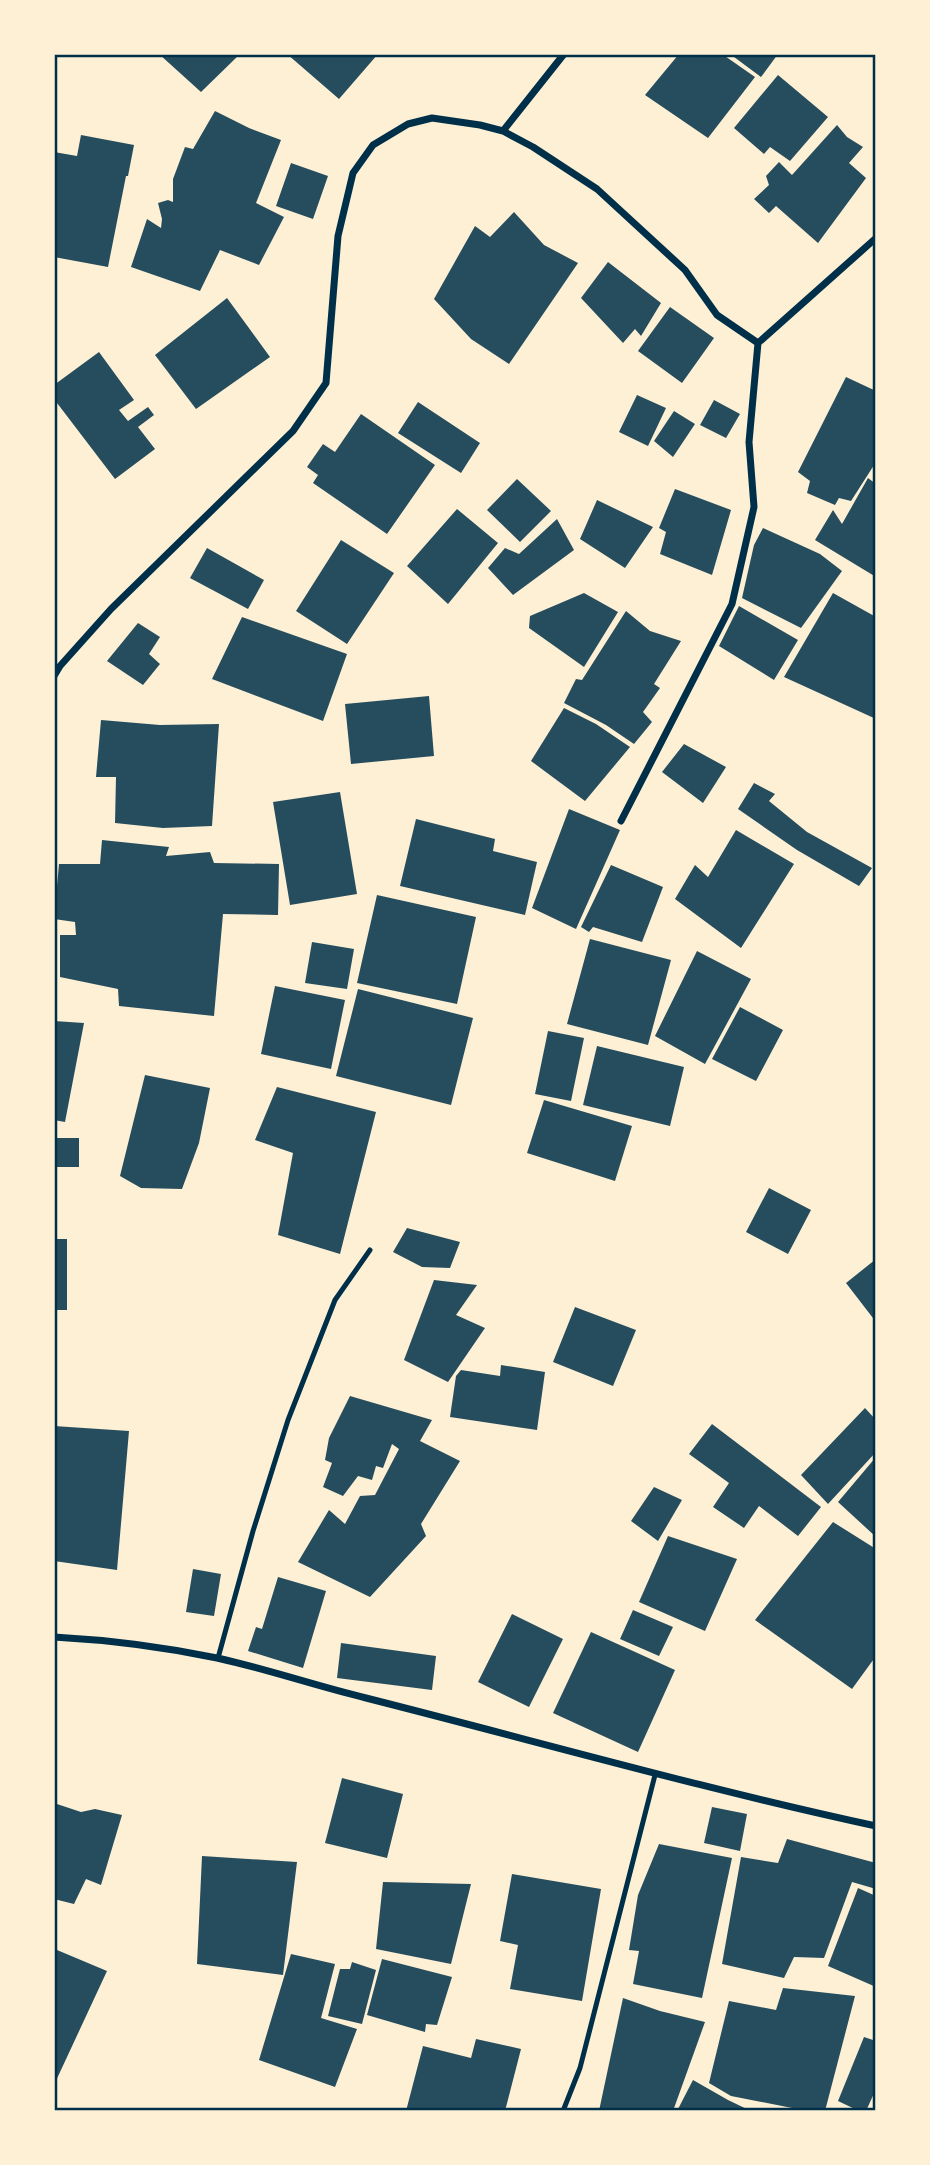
<svg xmlns="http://www.w3.org/2000/svg" width="930" height="2165" viewBox="0 0 930 2165" font-family="Signika,sans-serif">
	<rect width="100%" height="100%" fill="#fdf0d5"/>
	<path fill="#264d5e" d="M159 54H240L201 92Z
		M287 54H378L339 99Z
		M679 54H722L755 77 708 138 645 95Z
		M730 54H778L761 77Z
		M778 75 828 117 790 161 770 147 764 154 734 128Z
		M215 111 249 128 281 140 256 203 284 217 259 265 220 250 200 291 131 267 147 219 161 228 162 219 158 203 168 200 173 202V179L185 147 193 149Z
		M837 125 847 137 863 147 849 163 866 178 818 243 776 206 769 213 754 199 769 185 766 176 779 162 792 175Z
		M81 135 134 145 128 176H126L108 267 54 257V152L77 156Z
		M291 163 328 176 313 219 276 206Z
		M514 212 544 245 578 263 509 364 471 339 434 299 475 226 490 237Z
		M608 262 661 303 641 336 635 329 623 343 581 298Z
		M227 298 270 357 196 409 155 355Z
		M670 307 714 338 682 383 638 351Z
		M99 352 134 400 119 410 128 421 148 407 154 415 138 427 155 449 115 479 54 399V385Z
		M846 377 876 391V462L851 501 839 498 835 505 807 493 810 481 798 472Z
		M637 395 666 408 648 446 619 432Z
		M714 400 740 414 726 438 700 425Z
		M418 402 480 443 461 473 398 433Z
		M674 411 695 424 673 457 654 441Z
		M361 414 435 465 387 534 313 483 318 475 307 467 323 444 335 452Z
		M868 478 876 484V577L815 540 833 510 842 524Z
		M517 479 551 511 520 542 487 510Z
		M675 489 731 510 712 575 660 554 666 532 659 528Z
		M597 500 653 527 625 568 580 539Z
		M457 509 498 543 448 604 407 566Z
		M557 519 574 550 513 595 488 568 505 548 519 554Z
		M763 528 820 554 842 571 801 628 742 598 754 545Z
		M341 540 394 573 347 644 296 611Z
		M207 548 264 580 248 609 190 578Z
		M584 593 618 612 584 667 529 628 530 616Z
		M833 593 876 617V719L784 677Z
		M739 606 798 640 774 680 719 646Z
		M626 611 650 631 681 641 654 684 660 688 643 712 652 722 634 744 606 725 564 703 576 679 582 680Z
		M242 617 347 654 323 721 212 679Z
		M138 623 160 637 149 654 160 664 143 685 107 661Z
		M429 696 434 756 351 764 345 704Z
		M564 708 596 724 630 747 585 801 531 761Z
		M101 720 160 725 219 724 212 826 163 828 115 823 116 777H96Z
		M684 744 726 767 703 803 662 772Z
		M754 783 775 794 769 801 807 832 872 868 859 886 797 850 738 809Z
		M340 792 357 894 290 905 273 802Z
		M569 809 620 830 576 929 532 908Z
		M416 819 495 839 493 851 537 862 525 915 400 886Z
		M736 830 794 864 741 948 675 899 695 865 708 877Z
		M102 840 169 847 166 856 210 852 214 863 279 864 278 915 223 914 214 1016 119 1006 118 989 60 977V935H76L75 922 54 919 59 864H100Z
		M611 865 663 887 642 942 593 927 589 932 581 927Z
		M377 895 476 917 457 1004 357 983Z
		M590 939 671 960 648 1045 567 1024Z
		M312 942 354 949 347 989 305 983Z
		M697 951 751 979 705 1064 655 1036Z
		M275 986 345 1000 331 1069 261 1054Z
		M358 989 473 1018 451 1105 336 1076Z
		M740 1007 783 1030 756 1081 712 1059Z
		M54 1021 84 1023 65 1122 54 1120Z
		M548 1031 584 1038 571 1101 535 1094Z
		M597 1046 684 1067 670 1126 583 1105Z
		M145 1075 210 1088 199 1143 182 1189 141 1188 120 1176Z
		M277 1087 376 1112 340 1254 278 1235 293 1153 255 1140Z
		M544 1100 632 1126 615 1181 527 1153Z
		M54 1138H79V1167H54Z
		M769 1188 811 1210 788 1254 746 1232Z
		M407 1228 460 1242 450 1268 422 1267 393 1252Z
		M54 1239H67V1310H54Z
		M876 1259V1322L846 1283Z
		M434 1280 477 1285 456 1315 485 1328 448 1382 404 1360Z
		M575 1307 636 1330 613 1386 553 1362Z
		M501 1365 545 1372 537 1430 450 1417 456 1376 461 1370 500 1376Z
		M350 1396 432 1420 420 1441 460 1461 421 1524 426 1536 370 1597 298 1562 329 1510 345 1524 360 1496 375 1495 399 1449 392 1444 383 1468 376 1466 372 1480 358 1476 343 1496 323 1487 332 1463 325 1460 329 1438Z
		M865 1408 876 1420V1452L828 1504 801 1475Z
		M712 1424 821 1507 798 1536 759 1506 744 1528 713 1507 729 1483 689 1454Z
		M54 1426 129 1431 117 1570 54 1561Z
		M876 1457V1537L838 1502Z
		M654 1487 682 1500 658 1541 631 1521Z
		M833 1522 876 1549V1656L852 1689 755 1620Z
		M668 1536 737 1559 705 1631 639 1602Z
		M193 1569 221 1574 214 1616 186 1612Z
		M278 1577 326 1591 303 1668 248 1651 256 1627 262 1629Z
		M633 1610 673 1627 659 1656 620 1639Z
		M512 1614 563 1639 529 1707 478 1682Z
		M591 1632 675 1670 638 1752 553 1713Z
		M341 1643 436 1656 432 1690 337 1678Z
		M342 1778 403 1794 387 1858 325 1843Z
		M54 1803 81 1812 95 1809 122 1815 101 1885 86 1879 74 1904 54 1899Z
		M712 1807 747 1814 740 1851 704 1843Z
		M787 1839 876 1863V1889L852 1882 824 1958 794 1957 784 1978 722 1964 741 1857 778 1863Z
		M659 1844 732 1858 702 1998 633 1984 639 1951 629 1950 638 1895Z
		M202 1856 297 1862 283 1975 197 1964Z
		M512 1874 601 1889 582 2001 510 1989 518 1945 500 1941Z
		M383 1882 471 1884 451 1964 376 1949Z
		M858 1888 876 1896V1987L828 1966Z
		M57 1950 107 1971 54 2085V1955Z
		M291 1954 335 1964 321 2018 357 2029 335 2087 259 2060Z
		M382 1959 452 1977 437 2025 426 2024 425 2032 367 2015Z
		M352 1962 376 1970 362 2024 328 2016 340 1969H350Z
		M783 1988 855 1996 825 2111H807L731 2096 709 2083 729 2001 776 2010Z
		M623 1998 660 2011 705 2022 673 2111H599Z
		M864 2037 876 2041V2089L866 2111H859L838 2101Z
		M476 2039 521 2049 505 2111H406L423 2046 471 2058Z
		M693 2080 728 2100 751 2111H677Z"/>
	<g fill="none" stroke-linecap="round" stroke-linejoin="round">
		<path stroke="#003049" stroke-width="5" d="M218 1658 253 1531 288 1420 335 1300 370 1250
			M563 2111 580 2068 655 1775"/>
		<path stroke="#003049" stroke-width="7" d="M503 131 564 54
			M758 343 876 238
			M54 676 60 666 111 609 293 431 326 383 338 236 353 173 373 145 408 124 432 118 480 125 503 131 533 147 597 189 685 270 717 315 758 343 749 442 754 507 732 604 621 821
			M54 1637C109 1640 164 1647 217 1658 267 1669 316 1686 366 1698 536 1741 704 1789 876 1826"/>
	</g>
	<rect width="930" height="2165" fill="none" stroke="#fdf0d5" stroke-width="112"/>
	<rect x="56" y="56" width="818" height="2053" fill="none" stroke="#003049" stroke-width="2.5"/>
</svg>
